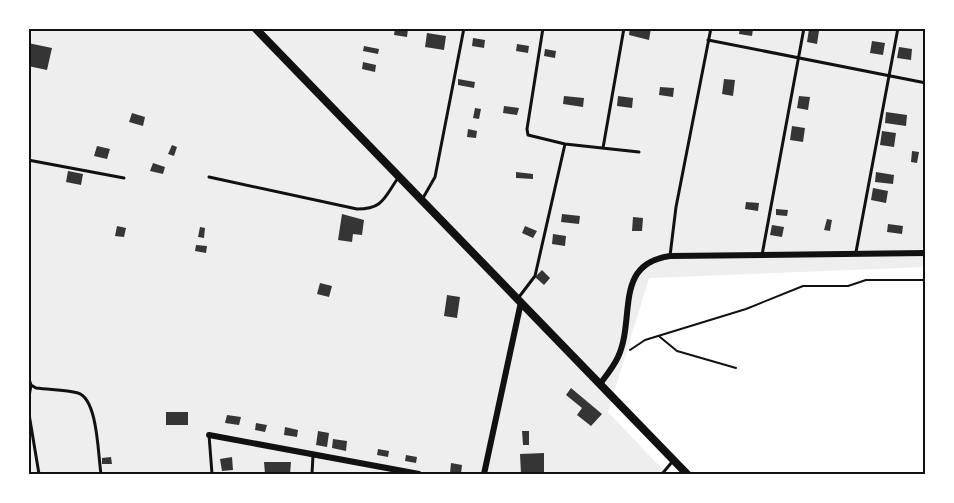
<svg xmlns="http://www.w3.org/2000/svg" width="954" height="503" viewBox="0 0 954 503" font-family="Spectral,serif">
	<rect width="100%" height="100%" fill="#fff"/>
	<path fill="#eee" d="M28 29H925V267L649 278 608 412 667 474H29Z"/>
	<path fill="#353535" d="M395 28 408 29 407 37 394 35Z
		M630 28H651L649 40 629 35Z
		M740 28 753 29 752 36 739 34Z
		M809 29 819 31 817 44 807 42Z
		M427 33 446 36 444 50 425 47Z
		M473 38 485 40 484 48 472 46Z
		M872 41 885 43 883 55 870 53Z
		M28 43 52 48 47 70 28 66Z
		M517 44 529 46 528 53 516 51Z
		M364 46 379 49 378 54 363 51Z
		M899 47 912 49 911 60 897 58Z
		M545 49 556 51 555 58 544 56Z
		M363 62 376 65 375 72 362 69Z
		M458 79 475 82 474 88 458 85Z
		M724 79 735 80 733 96 722 94Z
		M660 87 674 88 673 97 659 95Z
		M564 96 584 98 583 107 563 104Z
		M618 96 633 98 632 108 617 106Z
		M799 96 810 97 808 110 797 108Z
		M504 106 519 108 517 115 503 113Z
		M475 108 481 109 479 119 473 118Z
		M886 112 907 115 906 126 885 123Z
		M132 113 145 117 143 126 129 122Z
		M792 126 805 128 803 142 790 140Z
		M468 129 477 131 476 138 467 137Z
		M882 131 896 133 894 147 880 145Z
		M172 145 177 147 174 156 168 154Z
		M97 146 110 149 107 159 94 156Z
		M912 151 919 152 917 163 911 162Z
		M153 163 165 167 163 174 150 171Z
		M68 171 83 174 81 185 66 182Z
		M516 172 533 174V179L516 178Z
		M876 172 894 175 893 184 875 182Z
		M873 188 888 191 886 203 871 200Z
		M746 202 759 203 758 211 745 209Z
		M776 209 788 210 787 216 776 215Z
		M342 214 364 220 362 235 353 234 352 242 338 240Z
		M562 214 580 216 579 224 561 222Z
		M633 217 643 218 642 231H632Z
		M827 219 832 220 830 231 824 230Z
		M888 224 903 226 902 234 887 232Z
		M772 225 784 227 782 237 770 235Z
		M117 226 126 228 124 237 115 236Z
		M525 226 537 231 533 238 522 233Z
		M200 227 205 228 204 238 198 237Z
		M553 234 566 236 565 246 552 244Z
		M196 245 207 246 206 253 195 251Z
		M542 270 550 278 544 285 535 277Z
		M320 283 332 286 329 297 317 294Z
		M447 295 460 297 457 318 444 316Z
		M571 388 602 414 591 426 577 415 582 408 566 395Z
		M166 412H188V425H166Z
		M227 415 241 417 239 425 225 423Z
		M256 423 267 425 265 432 255 430Z
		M285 427 298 430 297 437 284 435Z
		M318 431 329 433 327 447 316 445Z
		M522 431H529V445H523Z
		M333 439 347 441 346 451 332 448Z
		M378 449 389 451 388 457 377 455Z
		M544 453V474H521L520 454Z
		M406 455 417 457 416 463 405 461Z
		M111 457 112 464H102V458Z
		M232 457 233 470 222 471 220 459Z
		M264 462H291L290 474H265Z
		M451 463 462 465 461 474 450 473Z"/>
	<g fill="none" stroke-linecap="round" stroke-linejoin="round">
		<path stroke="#111" stroke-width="2" d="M660 337 677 351 736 368
			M630 350 645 340 746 309 803 286H848L866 280H926"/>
		<path stroke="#111" stroke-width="3" d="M543 28 527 129 528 135 565 144 639 152
			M708 40 926 83
			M603 148 624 28
			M28 160 124 178
			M209 177 357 209C383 209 384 198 398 178
			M423 198 435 177 464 28
			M856 252 898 28
			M762 255 804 28
			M670 256 676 207 711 28
			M519 297 535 276 565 144
			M28 376 31 385 36 388C50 390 65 389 78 393 98 399 98 456 101 474
			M28 403 31 385
			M28 408 39 474
			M209 435 212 474
			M312 474 313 455
			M662 474 672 462"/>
		<path stroke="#111" stroke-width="6" d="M600 384C606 376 614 366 618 357 636 318 613 264 670 256L926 253
			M209 435 419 474
			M484 474 521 302"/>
		<path stroke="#111" stroke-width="8" d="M255 28 687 474"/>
	</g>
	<rect width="954" height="503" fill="none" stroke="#ffffff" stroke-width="60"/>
	<rect x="30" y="30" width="894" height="443" fill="none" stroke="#111" stroke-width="2"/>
</svg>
